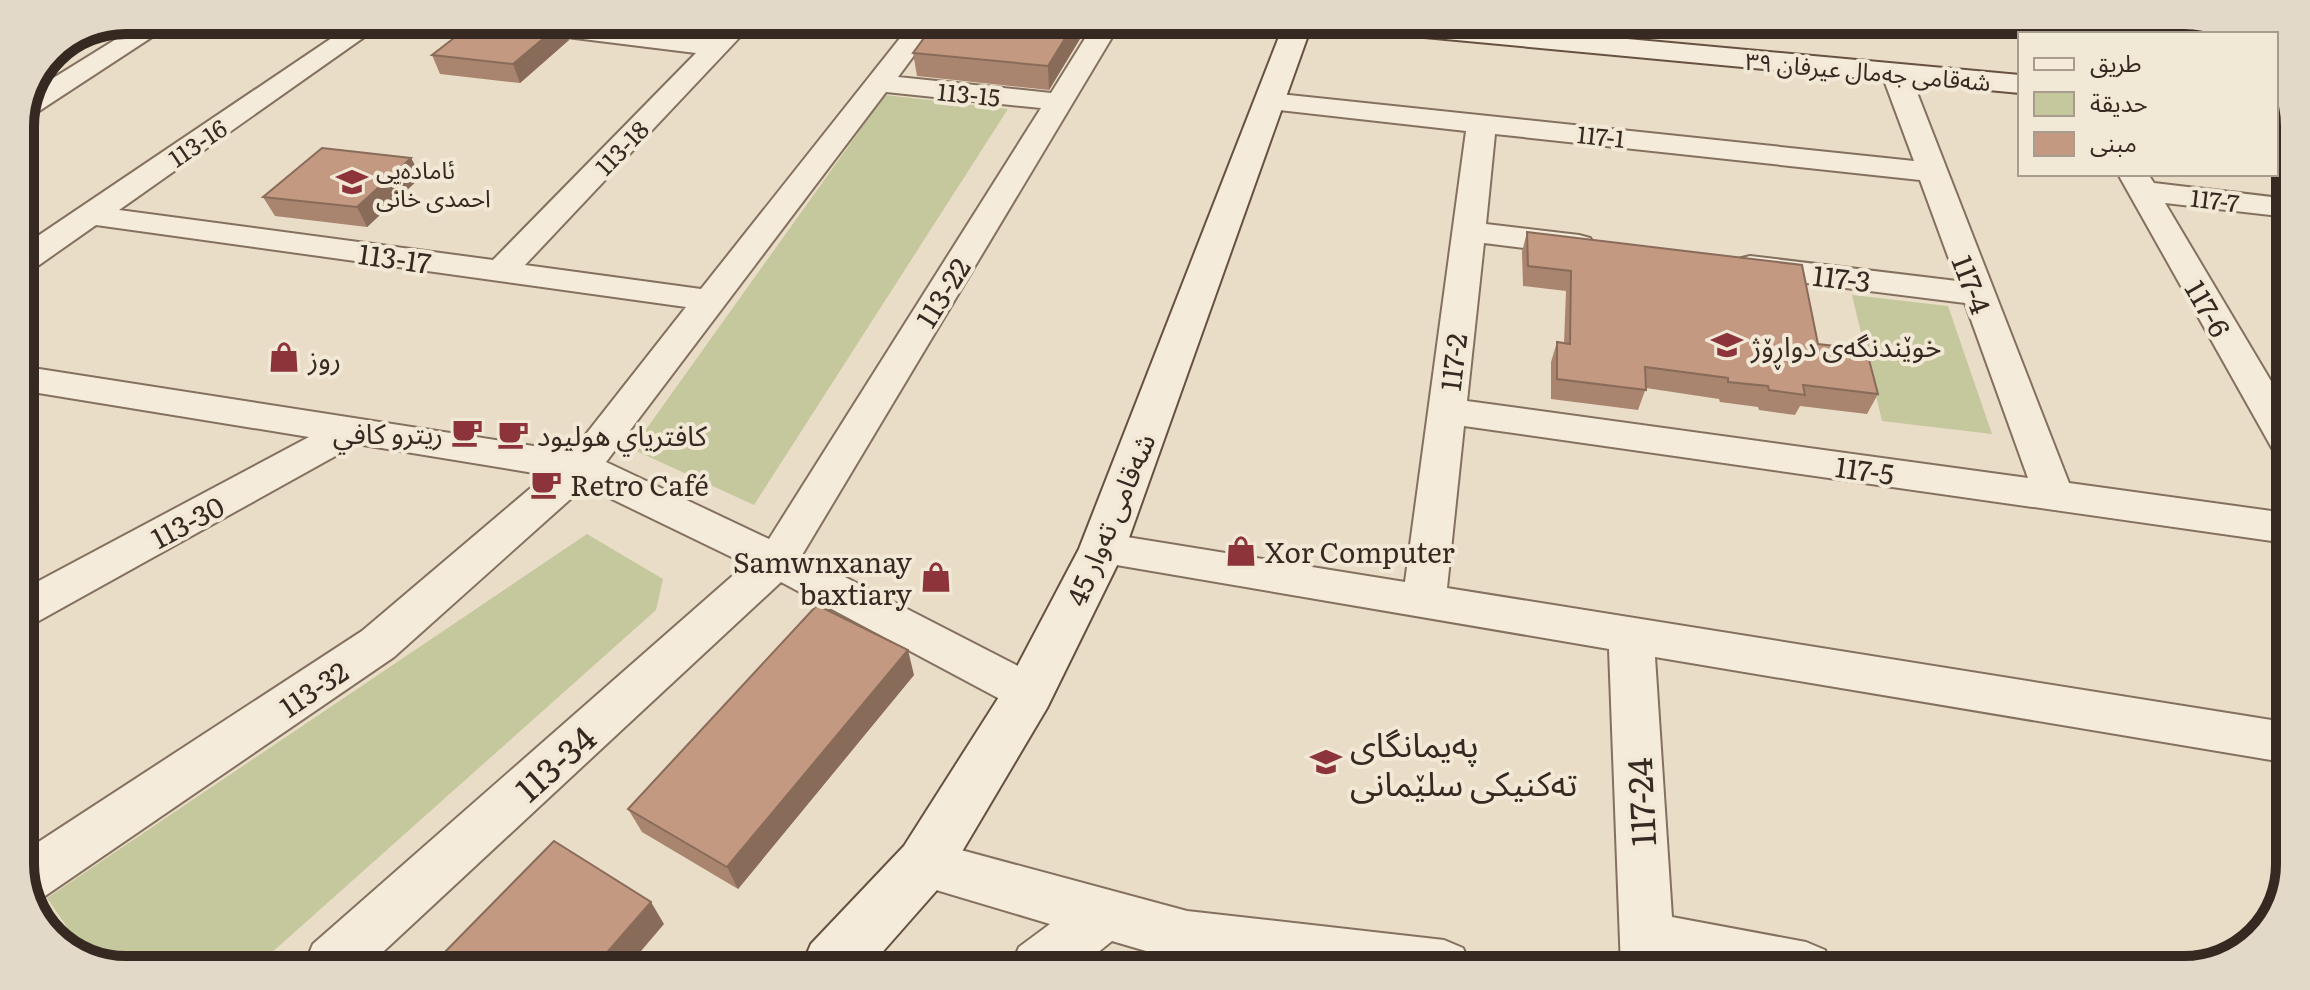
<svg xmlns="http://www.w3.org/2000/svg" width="2310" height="990" viewBox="0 0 2310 990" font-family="Literata,'Noto Sans Arabic',serif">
	<rect width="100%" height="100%" fill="#eaddc7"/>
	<path fill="#c5c79c" d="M885 95 1008 109 754 505 632 449Z
		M1852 295 1948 306 1992 434 1882 421Z
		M587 534 663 579 656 610 260 963 91 962 47 898Z"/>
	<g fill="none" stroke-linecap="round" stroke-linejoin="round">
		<defs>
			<path id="street" d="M147 20H178L36 113 23 115 34 90Z
				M357 21H387L119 210 493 260 696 53 510 30 501 27 498 21 569 22 710 39 726 22H754L525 265 701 289 912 23H938L898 77 1051 93 1094 24H1120L802 555 1045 680 1052 693 1045 706 1029 712 1013 706 781 582 371 963H305L313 944 746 564 585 486 394 657 42 898 32 902 20 871V854L362 631 546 475 357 444 35 623 20 628V591L309 437 20 390V366L572 452 686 307 96 225 32 270 20 273V248ZM886 92 1041 108 769 539 606 462Z
				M1528 25H1554L1550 34H1532Z
				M2185 28H2212L2216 34H2189Z
				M1895 64 1905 66 1909 72 2069 483 2286 513V543L1464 426 1447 588 2284 722 2283 762 1655 657 1672 917 1806 942 1825 950 1833 969 1621 968 1609 649 1087 560 1081 549 1087 538 1102 533 1405 582 1466 131 1270 109 1260 107 1256 101 1260 95 1270 93 1914 161 1881 72 1885 66ZM1495 134 1920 180 1957 281 1750 256 1738 259 1733 266 1738 273 1750 276 1965 303 2028 478 1467 401 1484 243 1579 255 1590 252 1595 245 1590 238 1579 235 1486 224Z
				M2118 174H2148L2154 183 2289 199V217L2165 203 2287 408 2286 454 2273 450Z
				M924 840 1187 911 1444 940 1463 948 1471 967 1218 966 1187 963 1112 941 1081 966H1011L1019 947 1050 924 906 881 898 864 906 847Z"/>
			<path id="secondary" d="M1284 24H1312L1125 549 1047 708 944 882 871 965H802L811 944 904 846 1011 678 1079 549Z
				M1367 25H1475L2020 75V93L1381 33 1371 31Z
				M2276 98H2282L2289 117 2276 116Z"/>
		</defs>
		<use href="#street" stroke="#84705e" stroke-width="4"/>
		<use href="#secondary" stroke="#665141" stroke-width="4"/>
		<use href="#street" fill="#f5ebda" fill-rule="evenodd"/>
		<use href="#secondary" fill="#f5ebda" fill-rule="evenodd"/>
	</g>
	<path fill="#a9846f" d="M935 23 1089 24 1049 90 917 76 913 53Z
		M569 40 520 83 440 74 432 55Z
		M411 158 421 177 367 227 275 216 263 197Z
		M1527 232 1818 344 1855 355 1878 394 1867 414 1800 406 1795 415 1759 410 1758 407 1720 402 1719 399 1646 388 1638 410 1551 399V362L1557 342 1564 343 1566 291 1523 286 1522 252Z
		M914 675 738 889 642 832 628 809Z"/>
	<path fill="#896b5a" d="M563 22 569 40 520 83 513 64Z
		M1074 24H1089L1049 90 1048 66Z
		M411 158 421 177 367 227 357 207Z
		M908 650 914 675 738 889 727 867Z
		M651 902 664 924 630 964H597Z"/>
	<path fill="#c49981" stroke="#896b5a" stroke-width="2" d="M476 21 561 22H563L513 64 432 55Z
		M935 23 1074 24 1048 66 913 53Z
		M322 148 411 158 357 207 263 197Z
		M1527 232 1802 265 1818 344 1852 348 1855 355 1868 356 1878 394 1803 385 1805 395 1769 390 1768 386 1728 382V378L1645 367 1646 390 1557 379V342L1570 344 1571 271 1528 266Z
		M817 605 908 650 727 867 628 809Z
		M554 841 651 902 597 964 434 963Z"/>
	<defs>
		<symbol id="school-bare" viewBox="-9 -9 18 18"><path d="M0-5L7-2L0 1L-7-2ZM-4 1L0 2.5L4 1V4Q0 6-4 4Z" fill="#8d343b" stroke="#f2e8d6" stroke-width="2.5" paint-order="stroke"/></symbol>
		<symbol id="shop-bare" viewBox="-9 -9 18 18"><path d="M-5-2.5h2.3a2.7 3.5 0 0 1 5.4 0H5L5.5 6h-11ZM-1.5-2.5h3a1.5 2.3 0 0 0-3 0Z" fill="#8d343b" stroke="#f2e8d6" stroke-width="2.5" paint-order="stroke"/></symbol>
		<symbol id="cafe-bare" viewBox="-9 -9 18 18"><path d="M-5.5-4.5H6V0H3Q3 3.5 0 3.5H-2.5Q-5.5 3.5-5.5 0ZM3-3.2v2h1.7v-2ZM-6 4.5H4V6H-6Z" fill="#8d343b" stroke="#f2e8d6" stroke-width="2.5" paint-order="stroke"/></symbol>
		<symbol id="university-bare" viewBox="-9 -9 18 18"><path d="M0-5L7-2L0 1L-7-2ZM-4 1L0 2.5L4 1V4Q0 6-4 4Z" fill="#8d343b" stroke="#f2e8d6" stroke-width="2.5" paint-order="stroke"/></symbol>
	</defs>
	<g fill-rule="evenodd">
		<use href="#school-bare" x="330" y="160" width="44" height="44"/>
		<use href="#school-bare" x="1705" y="323" width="44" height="44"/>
		<use href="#shop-bare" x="262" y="335" width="44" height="44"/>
		<use href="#cafe-bare" x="445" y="410" width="44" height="44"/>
		<use href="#cafe-bare" x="491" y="412" width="44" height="44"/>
		<use href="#cafe-bare" x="524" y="462" width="44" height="44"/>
		<use href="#shop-bare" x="1219" y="529" width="44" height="44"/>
		<use href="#shop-bare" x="914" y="555" width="44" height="44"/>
		<use href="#university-bare" x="1304" y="740" width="44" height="44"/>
	</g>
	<g text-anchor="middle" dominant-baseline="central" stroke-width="8" stroke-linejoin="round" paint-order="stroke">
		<g font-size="24" fill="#362921" stroke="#f2e8d6">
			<text transform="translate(1868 70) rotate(5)">شەقامی جەمال عیرفان ٣٩</text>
			<text transform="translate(969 93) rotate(6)">113-15</text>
			<text transform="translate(1601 135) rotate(6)">117-1</text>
			<text transform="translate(197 142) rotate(-34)">113-16</text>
			<text transform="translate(621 147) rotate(-46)">113-18</text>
			<text transform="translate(2215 199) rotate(7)">117-7</text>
		</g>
		<g font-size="24" fill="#362921" stroke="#f2e8d6" text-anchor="start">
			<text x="376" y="168">ئامادەیی<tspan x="376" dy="28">احمدی خانی</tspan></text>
		</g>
		<g font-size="28" fill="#362921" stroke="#f2e8d6">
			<text transform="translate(395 257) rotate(8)">113-17</text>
			<text transform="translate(1842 277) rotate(7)">117-3</text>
			<text transform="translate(1973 284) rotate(69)">117-4</text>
			<text transform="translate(942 292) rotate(-58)">113-22</text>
			<text transform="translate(2209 308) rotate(60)">117-6</text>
			<text transform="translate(1452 362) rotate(-83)">117-2</text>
			<text transform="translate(1865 469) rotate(8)">117-5</text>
			<text transform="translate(1109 519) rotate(-67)">شەقامی تەوار 45</text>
			<text transform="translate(187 521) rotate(-28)">113-30</text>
			<text transform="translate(313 688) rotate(-34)">113-32</text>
		</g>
		<g font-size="28" fill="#362921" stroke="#f2e8d6" text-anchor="start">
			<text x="1751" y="345">خوێندنگەی دواڕۆژ</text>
			<text x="308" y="357">روز</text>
			<text x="443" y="432" text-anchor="end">ريترو كافي</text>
			<text x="537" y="434">كافترياي هوليود</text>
			<text x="570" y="484">Retro Café</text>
			<text x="1265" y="551">Xor Computer</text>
			<text x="912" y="561" text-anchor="end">Samwnxanay<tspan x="912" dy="32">baxtiary</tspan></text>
		</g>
		<g font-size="34" fill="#362921" stroke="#f2e8d6" text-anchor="start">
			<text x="1350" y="742">پەیمانگای<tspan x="1350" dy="39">تەکنیکی سلێمانی</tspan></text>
		</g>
		<g font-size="34" fill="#362921" stroke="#f2e8d6">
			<text transform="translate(554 762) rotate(-42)">113-34</text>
			<text transform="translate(1639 802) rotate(-93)">117-24</text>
		</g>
	</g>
	<path d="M0 0H2310V990H0ZM126 34H2184A92 92 0 0 1 2276 126V864A92 92 0 0 1 2184 956H126A92 92 0 0 1 34 864V126A92 92 0 0 1 126 34Z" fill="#e3d9c8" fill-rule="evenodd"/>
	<path fill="none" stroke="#362921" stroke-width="10" d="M126 34H2184A92 92 0 0 1 2276 126V864A92 92 0 0 1 2184 956H126A92 92 0 0 1 34 864V126A92 92 0 0 1 126 34Z"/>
	<rect x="2018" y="32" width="260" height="144" fill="#f2e8d6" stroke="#a79c8e" stroke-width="2"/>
	<rect x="2034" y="58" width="40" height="12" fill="#f5ebda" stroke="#a79c8e" stroke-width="2"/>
	<text x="2090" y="72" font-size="24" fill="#362921">طريق</text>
	<rect x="2034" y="92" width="40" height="24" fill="#c5c79c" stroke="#a79c8e" stroke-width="2"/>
	<text x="2090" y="112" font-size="24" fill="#362921">حديقة</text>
	<rect x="2034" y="132" width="40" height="24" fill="#c49981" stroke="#a79c8e" stroke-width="2"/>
	<text x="2090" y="152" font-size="24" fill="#362921">مبنى</text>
</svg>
